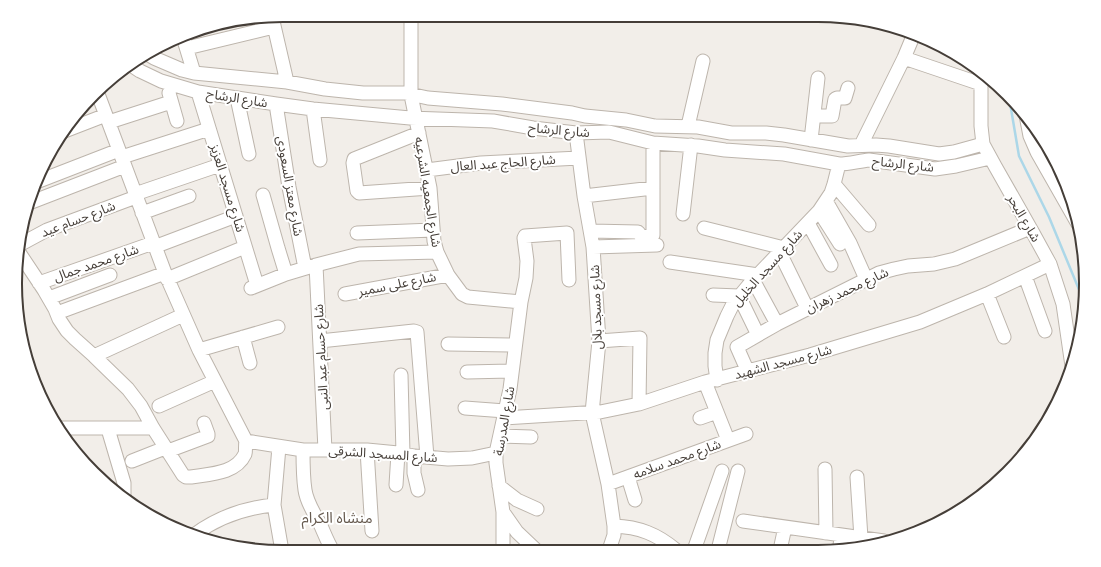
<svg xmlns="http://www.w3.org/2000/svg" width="1101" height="567" viewBox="0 0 1101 567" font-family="'Fira Sans Condensed','Noto Sans Arabic',sans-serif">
	<rect width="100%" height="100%" fill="#f2eee9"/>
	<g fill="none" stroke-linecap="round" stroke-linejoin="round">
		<path stroke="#acd7e8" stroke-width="2.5" d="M1009 97 1019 156 1049 217 1085 304"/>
		<defs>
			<path id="minor" d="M411 15V95L430 188 434 241 437 252 448 275 462 294 468 297 521 302
				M272 17 287 82
				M183 37 194 73
				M187 48 274 27
				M149 55 154 58 182 70 194 73 287 82 325 89 363 93H405L428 98 502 104 572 113 585 116 626 120 655 126 698 127 731 133H766L784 135 848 146 876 145 889 146 939 154 954 152 983 144
				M904 58 981 84
				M131 65 140 71 161 81 198 92 276 104 313 109 410 118 493 121 533 128 576 133 609 132 653 143 698 146 725 150 784 154 839 164C849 164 859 161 869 160L935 169 956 166 990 158
				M981 71V126L983 144 995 166 1033 233 1050 264 1063 304 1072 366
				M198 92 257 285
				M169 93 177 121
				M98 94 165 273 199 350 246 441
				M237 98 249 154
				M276 104 289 187 305 268
				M313 109 320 160
				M1026 115 1030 136 1037 152 1078 224
				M814 116H832L835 99 837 98H845L848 88
				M109 122 171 102
				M688 126 703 61
				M62 132 106 115
				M419 133 354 159 353 163 357 191 359 193 430 188
				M576 133 584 196 593 247 599 341 592 413 608 484 614 526V535L609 550
				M811 140 818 78
				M861 145 904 58 914 34
				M122 157 209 129
				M427 170 481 163 579 158
				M39 181 119 150
				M834 184 869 225
				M135 194 220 165
				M263 195 278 248 286 274
				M584 196 653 188
				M826 201 850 243 866 279
				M29 203 125 166
				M819 211 840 244
				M142 213 189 196
				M683 214 691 145
				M808 223 831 265
				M704 228 784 248
				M591 231 638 232 641 236 649 237 653 235V143
				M357 233 433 230
				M21 244 47 230 136 197
				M154 247 236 216
				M593 247 657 245
				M780 253 807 308
				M20 254 44 290 55 309 59 319 67 331 75 339 94 356 128 389 141 406 153 428 183 475 186 477H191C209 474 236 474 245 454 246 451 245 445 246 441
				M670 262 758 275
				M316 265 325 450
				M1025 276 1045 331
				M167 279 245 247
				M753 280 777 324
				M39 283 153 243
				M251 288 286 274 316 265 359 254 437 252
				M345 294 448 275
				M987 294 1004 337
				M713 295 739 296 758 335
				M49 298 110 275
				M57 313 165 273
				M243 337 250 363
				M320 341 414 331 417 332 427 457
				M599 341 640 338 639 404
				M448 344 515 345
				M199 350 278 327
				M94 356 183 315
				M467 372 512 371
				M748 372 737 347 777 324 879 273 894 269 908 266 934 264 955 259 1030 228
				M401 375 403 454
				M717 380 715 366V353L717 340 727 316 733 304 753 280 819 211 831 193 834 184 839 164
				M705 382 728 440
				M159 406 215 381
				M465 408 505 411
				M504 418 600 412 639 404 705 382 810 355 920 322 987 294 1050 264
				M700 418 717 412
				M58 428H153
				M108 429 124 483V495
				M500 436 531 437
				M246 441 303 450H367L398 453 414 456 448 459 472 458 496 453
				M279 447 274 505 282 551
				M303 450C303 463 303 477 305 490 307 504 315 514 321 526 325 535 328 543 333 551
				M367 450 372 531
				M168 451 208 436V434L204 423
				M414 456V473L418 490
				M132 461 165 448
				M825 469 826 533
				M628 477 635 500
				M857 477 861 538
				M608 484 746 434
				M396 485 398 453
				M499 486 517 500 537 509
				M743 521 884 541
				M614 526C639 527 657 534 676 550
				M194 535C218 517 244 508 274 505
				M694 550 722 471
				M718 550 738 471
				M780 550 785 527
				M839 550 842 535
				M503 551V512
				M537 551 517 532 503 512 496 463V453L510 389 521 302 526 278 527 261 524 238 525 236 567 233 569 280"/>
		</defs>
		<use href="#minor" stroke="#bdb5ac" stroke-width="15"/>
		<use href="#minor" stroke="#fff" stroke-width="13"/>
	</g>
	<g text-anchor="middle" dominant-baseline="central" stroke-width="4" stroke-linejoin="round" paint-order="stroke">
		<g font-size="13" fill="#453e38" stroke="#fff">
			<text transform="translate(237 98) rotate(9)">شارع الرشاح</text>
			<text transform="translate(559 130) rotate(5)">شارع الرشاح</text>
			<text transform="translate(503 163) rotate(-4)">شارع الحاج عبد العال</text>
			<text transform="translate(903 164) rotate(6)">شارع الرشاح</text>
			<text transform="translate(290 186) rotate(80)">شارع معتز السعودى</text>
			<text transform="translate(228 188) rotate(73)">شارع مسجد العزيز</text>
			<text transform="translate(428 192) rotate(81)">شارع الجمعيه الشرعيه</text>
			<text transform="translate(1024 218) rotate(60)">شارع البحر</text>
			<text transform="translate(78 219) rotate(-21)">شارع حسام عيد</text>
			<text transform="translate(96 263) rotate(-19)">شارع محمد جمال</text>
			<text transform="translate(767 268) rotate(-48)">شارع مسجد الخليل</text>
			<text transform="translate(397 284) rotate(-11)">شارع على سمير</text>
			<text transform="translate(847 290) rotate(-25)">شارع محمد زهران</text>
			<text transform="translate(596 307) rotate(-92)">شارع مسجد بلال</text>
			<text transform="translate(321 357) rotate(-93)">شارع حسام عبد النبى</text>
			<text transform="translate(783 362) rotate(-15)">شارع مسجد الشهيد</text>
			<text transform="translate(504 421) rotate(-80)">شارع المدرسة</text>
			<text transform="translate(383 454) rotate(4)">شارع المسجد الشرقى</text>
			<text transform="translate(677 459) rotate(-20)">شارع محمد سلامه</text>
		</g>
		<g font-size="15" fill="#675b50" stroke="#fff">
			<text x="337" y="518">منشاه الكرام</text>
		</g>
	</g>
	<path d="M0 0H1101V567H0ZM283 22H818A261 261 0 0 1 1079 283V284A261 261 0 0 1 818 545H283A261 261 0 0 1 22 284V283A261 261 0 0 1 283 22Z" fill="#fff" fill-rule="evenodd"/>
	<path fill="none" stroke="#453e38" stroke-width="2" d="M283 22H818A261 261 0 0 1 1079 283V284A261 261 0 0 1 818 545H283A261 261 0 0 1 22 284V283A261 261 0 0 1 283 22Z"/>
</svg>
